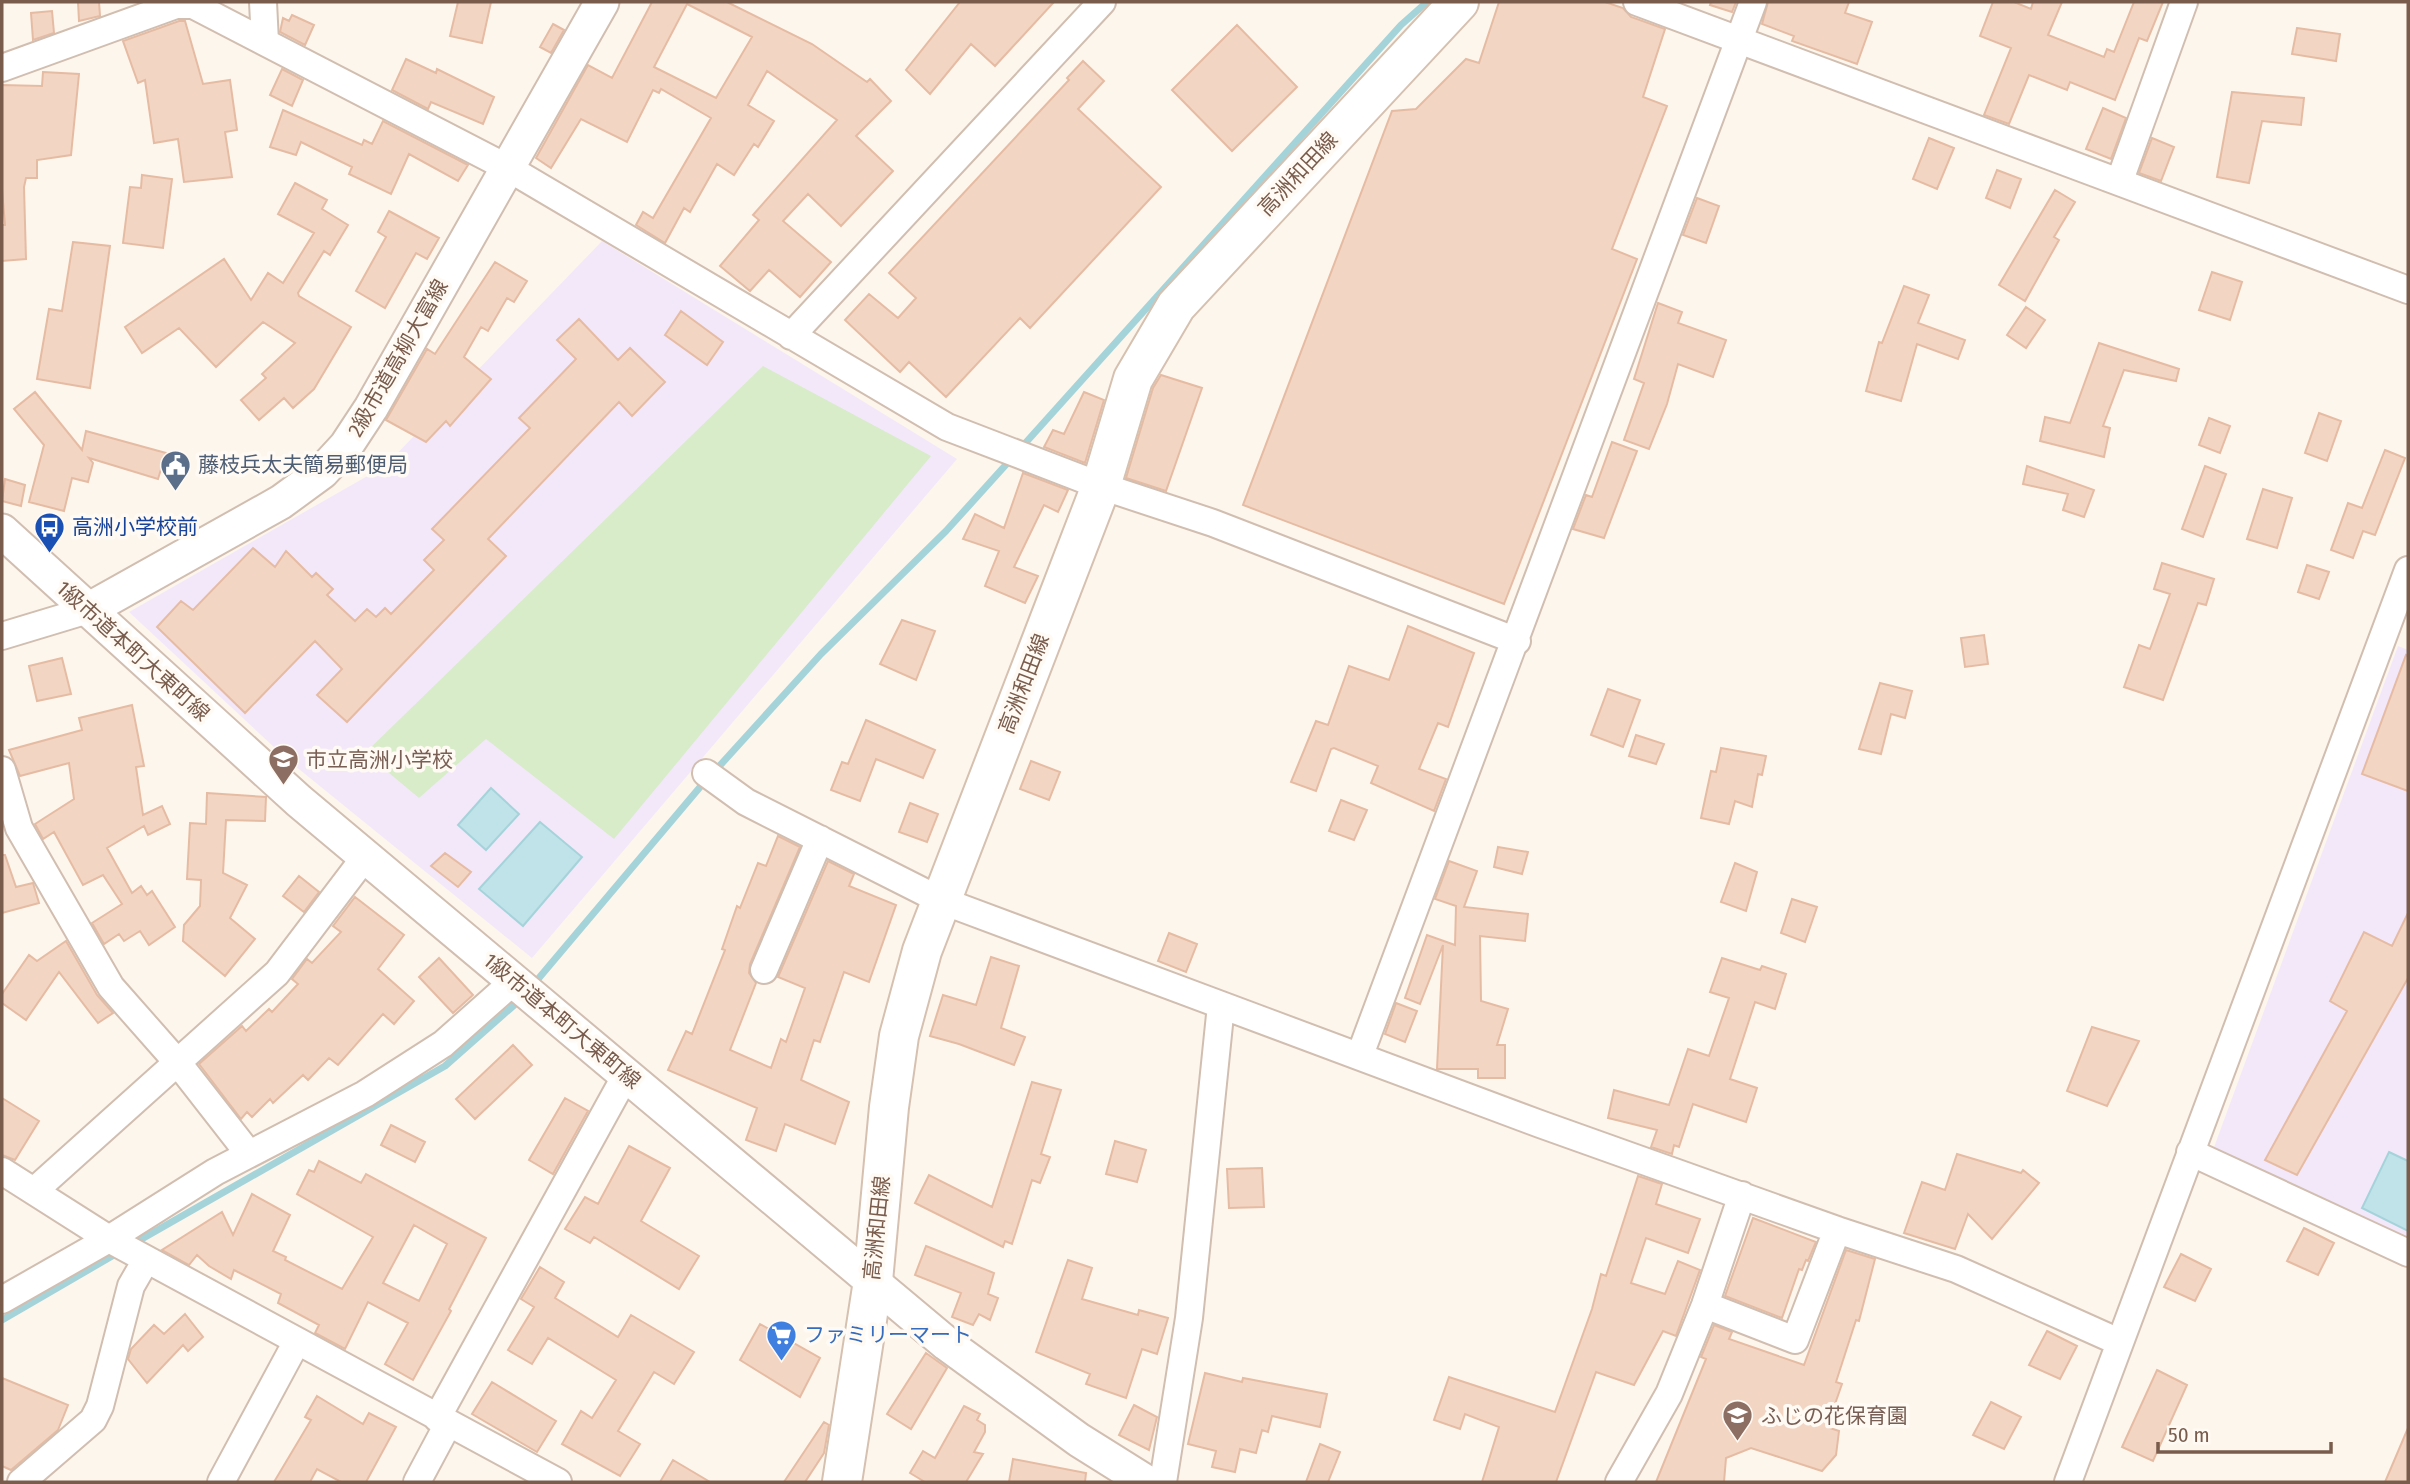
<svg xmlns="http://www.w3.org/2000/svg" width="2410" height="1484" viewBox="0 0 2410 1484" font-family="'Fira Sans Condensed','Noto Sans JP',sans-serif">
	<rect width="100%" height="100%" fill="#fdf6ec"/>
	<path fill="#f3e8fa" d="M602 241 957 459 532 958 289 761 129 612 385 466Z
		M2398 646 2408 650V1237L2213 1150Z"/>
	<path fill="#d8ecc9" d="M763 366 931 456 614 839 486 739 419 798 365 753Z"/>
	<path fill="#bfe3e8" stroke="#a5d3da" stroke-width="2" d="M491 788 519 814 486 850 458 825Z
		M540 822 582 857 523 926 479 889Z
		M2389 1152 2408 1161V1231L2362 1208Z"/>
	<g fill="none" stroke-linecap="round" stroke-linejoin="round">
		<path stroke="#a5d3da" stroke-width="7" d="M1020 449 1401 25 1427 2
			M714 772 821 654 946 531 1012 458
			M533 985 706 780
			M133 1244 445 1066 521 999
			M2 1320 119 1252"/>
	</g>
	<path fill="#f3d5c3" stroke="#e6bba3" stroke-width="2" fill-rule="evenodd" d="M78 2H99L100 16 79 21Z
		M458 2H491L482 43 450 36Z
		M652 2H727L812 44 867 82 870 79 891 101 856 136 893 171 841 226 808 194 783 221 831 262 800 297 769 270 750 291 720 266 759 220 753 215 837 120 767 71 748 105 774 121 758 147 754 144 734 175 717 164 690 212 684 208 665 243 636 225 643 212 653 218 711 118 661 89 659 93 653 90 627 142 581 119 551 168 536 158 588 65 612 78ZM687 4 752 37 716 98 654 67Z
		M960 2H1054L995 66 971 44 930 94 906 70Z
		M1499 2H1605L1623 8 1631 17 1665 29 1643 97 1667 106 1612 249 1637 259 1504 604 1243 505 1392 111 1416 109 1466 59 1479 63Z
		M1711 2H1736L1732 12 1710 5Z
		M1768 2H1849L1845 13 1872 22 1857 64 1792 41 1794 36 1762 24Z
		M1993 2H2014L2031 9 2033 2H2062L2048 35 2104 57 2107 49 2114 52 2134 2H2163L2147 41 2139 38 2115 100 2070 82 2067 90 2029 75 2009 124 1984 115 2011 48 1980 36Z
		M52 11 54 33 33 40 31 13Z
		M292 15 314 25 305 45 280 32 283 18 289 21Z
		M179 21H185L203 84 230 80 237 130 225 132 232 177 184 182 178 139 154 143 145 80 138 83 123 41Z
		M553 24 564 30 551 53 540 47Z
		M1237 25 1297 87 1232 151 1172 90Z
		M2297 28 2340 34 2336 61 2292 54Z
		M406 59 436 73 437 69 494 97 483 124 431 102 428 109 392 90Z
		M1083 61 1104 81 1078 109 1161 187 1030 328 1020 318 946 397 909 362 900 372 845 320 869 294 898 318 916 298 889 273 1069 80 1067 78Z
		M282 69 303 80 292 106 270 95Z
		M43 72 79 74 71 155 37 160V178H26L24 187 26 259 2 261V225H5L2 189V85L42 86Z
		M2232 92 2304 98 2301 125 2262 121 2249 183 2217 177Z
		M2103 108 2126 118 2111 159 2086 149Z
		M283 110 362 145 364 140 372 144 383 121 468 165 458 181 409 154 391 194 349 174 352 167 301 142 296 155 270 147Z
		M1929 138 1954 148 1937 189 1913 179Z
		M2152 138 2174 147 2161 181 2139 173Z
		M1997 170 2021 179 2010 208 1986 198Z
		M142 175 172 179 163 248 123 243 130 187 141 188Z
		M295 183 327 200 322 209 348 225 330 255 324 251 298 293 299 296 351 327 314 389 293 408 284 398 259 420 241 400 266 378 262 374 295 343 263 322 216 367 179 328 142 353 125 327 224 259 251 300 268 273 283 283 314 233 278 214Z
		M2055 190 2075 202 2054 237 2059 240 2025 301 1999 285Z
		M1697 198 1719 206 1706 243 1683 235Z
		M389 211 439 238 427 259 416 253 385 308 356 291 386 237 378 232Z
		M73 242 110 246 90 388 37 379 49 309 62 311Z
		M495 262 527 281 514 302 507 298 488 331 481 327 464 357 491 379 450 426 446 421 426 442 386 420 427 349 435 354Z
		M2212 272 2242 282 2230 320 2199 310Z
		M1904 286 1929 295 1918 323 1965 340 1958 359 1917 344 1901 401 1866 391 1879 342 1882 343Z
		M1658 303 1682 312 1678 323 1726 340 1713 377 1678 364 1667 404 1649 449 1624 440 1644 383 1634 379Z
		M2026 307 2045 320 2026 348 2007 335Z
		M681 311 723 342 707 365 665 335Z
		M579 319 618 360 630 348 665 382 632 416 619 402 488 539 506 556 347 722 317 695 342 669 315 641 245 713 157 627 181 601 193 610 253 548 275 567 286 551 312 577 316 573 333 589 327 595 355 621 367 609 376 617 385 608 391 614 434 570 424 560 444 540 432 529 530 428 519 418 576 359 557 340Z
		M2099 343 2179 369 2176 381 2124 370 2103 426 2110 428 2104 457 2040 441 2045 417 2070 423Z
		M1161 375 1202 388 1166 491 1126 478 1153 388Z
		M35 392 82 450 86 431 166 453 158 479 89 458 93 463 88 482 72 478 64 511 29 502 44 445 14 409Z
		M1084 392 1104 400 1085 463 1044 447 1053 430 1064 434Z
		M2319 413 2341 421 2327 461 2305 453Z
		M2209 418 2230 426 2220 453 2199 445Z
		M1612 442 1637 451 1604 538 1573 529 1586 495 1592 497Z
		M2385 450 2405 458 2375 535 2363 531 2353 558 2331 550 2348 503 2362 508Z
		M2027 466 2094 490 2084 517 2063 510 2068 494 2023 484Z
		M2205 466 2226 474 2203 537 2182 529Z
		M1023 473 1068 490 1058 512 1044 505 1014 567 1038 576 1025 603 985 586 999 551 963 539 975 514 1004 528Z
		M5 479 25 485 21 506 2 501Z
		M2263 489 2292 498 2277 548 2247 539Z
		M2162 563 2214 579 2206 605 2198 603 2163 700 2124 687 2139 645 2150 649 2170 594 2154 589Z
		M2307 565 2329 572 2319 599 2298 592Z
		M902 620 935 631 916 680 880 664Z
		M1408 626 1474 653 1448 727 1438 723 1419 769 1446 779 1434 811 1371 783 1378 766 1334 748 1331 749 1316 791 1291 782 1316 721 1328 725 1349 666 1389 680Z
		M1984 635 1988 664 1965 667 1961 638Z
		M2406 655 2408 656V791L2362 774Z
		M62 658 71 694 37 701 29 666Z
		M1880 683 1912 691 1905 718 1891 714 1881 754 1859 749Z
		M1608 689 1640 700 1623 747 1591 735Z
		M132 705 144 766 136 767 143 815 162 806 170 824 148 835 144 826 107 848 132 893 141 886 147 895 152 891 175 927 149 945 140 931 124 941 119 934 104 944 92 923 122 904 103 875 83 885 54 832 43 839 35 824 74 799 69 763 20 776 9 750 82 730 79 718Z
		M866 720 935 750 923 778 876 759 860 801 831 790 842 762 848 764Z
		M1636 735 1664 744 1656 764 1629 756Z
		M1721 748 1766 756 1762 775 1758 774 1752 807 1735 801 1729 824 1701 818 1711 771 1716 772Z
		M1031 761 1060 772 1049 800 1020 789Z
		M207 793 266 797 265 821 226 820 223 873 247 885 230 918 255 939 225 976 183 941 184 925 200 906 201 880 187 879 190 823 206 824Z
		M1341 800 1367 810 1354 840 1329 831Z
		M910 803 938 814 927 842 899 832Z
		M778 836 800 847 750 964 749 973 756 983 730 1050 771 1068 781 1039 786 1042 805 988 778 977 828 861 854 874 849 886 896 905 869 982 844 972 820 1042 814 1040 801 1080 849 1102 835 1144 785 1124 776 1151 746 1140 757 1108 668 1070 686 1031 692 1034 725 950 722 949 737 906 740 908 758 863 766 866Z
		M1498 847 1528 852 1522 874 1494 867Z
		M445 853 471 872 458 887 431 866Z
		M2 855H5L16 887 33 883 39 903 2 913Z
		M1449 861 1477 871 1464 907 1528 914 1525 941 1480 936 1481 1001 1508 1009 1497 1045H1505V1078H1478V1069H1437L1443 945 1420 1004 1405 998 1427 935 1455 945 1456 906 1435 899Z
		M1735 863 1757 872 1746 911 1721 902Z
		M299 876 319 892 304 912 283 896Z
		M355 897 404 935 378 969 414 1001 394 1024 383 1014 338 1065 329 1058 308 1080 303 1075 273 1103 270 1099 252 1117 247 1112 241 1119 199 1064 242 1026 246 1031 269 1009 272 1012 298 984 292 979 307 959 312 963 341 932 333 926Z
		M1792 899 1817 907 1805 942 1781 933Z
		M2408 913V978L2297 1175 2265 1160 2347 1011 2330 1001 2364 932 2392 946Z
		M1169 933 1197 944 1186 972 1158 961Z
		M66 941 97 995 113 1013 98 1023 59 972 26 1020 2 1003V994L29 955 37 961Z
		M991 957 1019 966 1001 1028 1025 1037 1014 1065 959 1044 930 1036 943 995 976 1005Z
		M439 958 473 995 453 1013 419 977Z
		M1722 958 1760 970 1762 966 1786 974 1775 1009 1755 1002 1730 1079 1757 1088 1746 1122 1693 1104 1679 1147 1674 1145 1672 1154 1651 1147 1657 1130 1608 1118 1614 1090 1669 1105 1688 1049 1709 1056 1729 998 1710 992Z
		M1396 1003 1417 1011 1405 1042 1385 1034Z
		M2092 1027 2139 1041 2107 1106 2067 1091Z
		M513 1045 532 1065 475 1119 456 1099Z
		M1032 1082 1061 1090 1041 1154 1050 1157 1040 1183 1032 1180 1012 1244 1005 1241 1003 1247 915 1203 929 1175 992 1207Z
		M2 1098 39 1121 15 1160 2 1155Z
		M565 1098 588 1111 553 1174 529 1160Z
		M391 1125 425 1142 415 1162 381 1145Z
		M1115 1141 1146 1150 1137 1182 1106 1174Z
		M629 1146 670 1168 641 1221 699 1256 679 1289 594 1237 590 1243 565 1229 585 1197 598 1204Z
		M1957 1154 2021 1173 2023 1170 2039 1183 1992 1239 1968 1214 1955 1249 1904 1233 1922 1182 1945 1190Z
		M319 1161 361 1183 366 1174 486 1238 449 1309 451 1311 413 1380 385 1364 408 1323 368 1302 345 1349 315 1333 319 1325 278 1303 281 1294 234 1270 231 1279 209 1266 197 1255 189 1265 162 1250 222 1212 233 1235 252 1194 290 1215 273 1251 286 1257 285 1260 342 1289 373 1237 297 1194 309 1170 314 1172ZM414 1225 447 1244 419 1301 383 1283Z
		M1262 1168 1264 1207 1229 1208 1227 1169Z
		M1638 1176 1662 1184 1656 1204 1700 1219 1688 1253 1646 1238 1631 1283 1665 1294 1678 1261 1700 1270 1676 1336 1663 1331 1634 1385 1596 1372 1556 1482H1482L1499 1427 1465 1414 1460 1429 1434 1420 1449 1377 1555 1412 1592 1309 1601 1274 1606 1276Z
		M1753 1218 1816 1242 1808 1261 1806 1260 1802 1270 1799 1269 1782 1318 1725 1296Z
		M2304 1228 2334 1243 2318 1275 2287 1261Z
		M926 1246 994 1273 988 1294 998 1298 990 1320 979 1314 973 1325 952 1317 961 1293 915 1275Z
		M1846 1250 1875 1259 1859 1321 1856 1320 1836 1382 1842 1384 1827 1427 1839 1431 1836 1455 1822 1471 1751 1448 1726 1458 1724 1482H1656L1706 1359 1701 1357 1714 1325 1732 1332 1729 1339 1804 1365Z
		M2181 1254 2211 1269 2195 1301 2164 1287Z
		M1068 1260 1092 1268 1082 1299 1138 1315 1139 1310 1168 1318 1157 1354 1142 1349 1126 1398 1086 1384 1090 1374 1036 1352Z
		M540 1267 564 1282 555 1298 618 1337 631 1315 694 1352 674 1384 654 1372 618 1431 640 1444 620 1476 562 1444 581 1411 592 1418 616 1380 548 1338 532 1364 508 1350 534 1307 521 1299Z
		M185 1314 203 1337 188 1351 183 1345 147 1383 128 1359 131 1349 154 1325 164 1334Z
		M760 1324 820 1358 800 1397 740 1360Z
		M2047 1331 2077 1346 2060 1379 2029 1365Z
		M926 1353 947 1368 911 1429 887 1414Z
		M2157 1370 2187 1385 2153 1461 2122 1447Z
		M1205 1373 1242 1382 1243 1378 1327 1394 1320 1427 1272 1416 1268 1432 1262 1430 1256 1453 1240 1449 1235 1472 1212 1467 1216 1451 1188 1444Z
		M2 1378 68 1405 58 1430 11 1470 2 1466Z
		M492 1382 556 1421 537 1452 472 1414Z
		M317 1396 363 1424 369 1413 396 1427 366 1482H341L317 1469 310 1482H274L311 1420 305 1417Z
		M1991 1402 2021 1417 2004 1449 1973 1435Z
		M1134 1405 1157 1417 1149 1450 1119 1435Z
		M964 1406 980 1414 977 1420 985 1425V1432L974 1452 983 1454 966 1482H925L910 1473 923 1451 935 1458Z
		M824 1422 829 1425 824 1453 805 1482H784Z
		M2408 1428V1482H2385Z
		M1320 1444 1340 1452 1328 1482H1306Z
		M1013 1459 1086 1473 1085 1482H1009Z
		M673 1460 710 1482H660Z"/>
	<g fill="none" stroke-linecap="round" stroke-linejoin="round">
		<defs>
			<path id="minor" d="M263 2 265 42
				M1637 2 2408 290
				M2 68 176 5H193L508 168 947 427 1101 486 1213 523 1517 641
				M2120 180 2184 2
				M791 336 1102 2
				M2 636 88 610
				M2 770 19 828 111 987 178 1063 249 1154
				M706 773 746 802 940 900 1540 1124 1837 1230 1956 1269 2119 1342
				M764 970 820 839
				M1360 1055 1753 2
				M2190 1152 2408 1253
				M2 1171 109 1239 558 1482
				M34 1191 277 973 365 857
				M2 1300 109 1239 215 1172 365 1094 443 1044 514 981
				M1705 1305 1795 1340 1837 1230
				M437 1418 626 1075
				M21 1482 93 1420 100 1406 131 1286 146 1260
				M221 1482 296 1343
				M417 1482 448 1424
				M1163 1482 1189 1318 1221 1005
				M1619 1482 1669 1394 1705 1305 1742 1195
				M2068 1482 2408 570"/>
			<path id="tertiary" d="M2 531 299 801 947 1344 1079 1440 1146 1482
				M88 610 281 502 322 472 346 446 371 408 602 2"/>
			<path id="secondary" d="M842 1482 873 1281 889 1107 899 1036 922 951 1101 486 1133 379 1176 306 1459 2"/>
		</defs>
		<use href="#minor" stroke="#d1beb0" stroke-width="30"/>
		<use href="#tertiary" stroke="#d1beb0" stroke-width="37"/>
		<use href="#secondary" stroke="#d6c0b0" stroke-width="42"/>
		<use href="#minor" stroke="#fff" stroke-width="26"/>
		<use href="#tertiary" stroke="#fff" stroke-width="33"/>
		<use href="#secondary" stroke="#fff" stroke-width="38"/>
	</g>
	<defs>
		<symbol id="civic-pin" viewBox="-11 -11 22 30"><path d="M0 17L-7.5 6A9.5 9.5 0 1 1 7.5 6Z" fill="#5c6f8a" stroke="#fffaf3"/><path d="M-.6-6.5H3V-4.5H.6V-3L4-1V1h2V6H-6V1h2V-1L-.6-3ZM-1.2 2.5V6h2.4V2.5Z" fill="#fff"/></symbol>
		<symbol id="bus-pin" viewBox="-11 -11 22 30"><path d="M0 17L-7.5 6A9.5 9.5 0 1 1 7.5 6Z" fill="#1a4fb4" stroke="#fffaf3"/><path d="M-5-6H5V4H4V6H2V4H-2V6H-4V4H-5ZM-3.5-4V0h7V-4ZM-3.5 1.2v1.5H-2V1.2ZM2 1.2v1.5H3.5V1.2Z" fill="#fff"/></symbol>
		<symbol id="school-pin" viewBox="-11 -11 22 30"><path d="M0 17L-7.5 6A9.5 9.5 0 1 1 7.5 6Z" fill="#8d6e63" stroke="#fffaf3"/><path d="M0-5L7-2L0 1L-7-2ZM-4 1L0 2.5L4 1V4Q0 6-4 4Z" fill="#fff"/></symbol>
		<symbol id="supermarket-pin" viewBox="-11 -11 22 30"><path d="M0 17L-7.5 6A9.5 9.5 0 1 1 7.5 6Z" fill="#3f7fe0" stroke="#fffaf3"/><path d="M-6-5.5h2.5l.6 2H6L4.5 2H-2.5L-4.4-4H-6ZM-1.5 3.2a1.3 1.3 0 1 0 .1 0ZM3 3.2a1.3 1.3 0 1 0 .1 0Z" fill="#fff"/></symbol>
	</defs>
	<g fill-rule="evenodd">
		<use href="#civic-pin" x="158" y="448" width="35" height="47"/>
		<use href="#bus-pin" x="32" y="510" width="35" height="47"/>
		<use href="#school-pin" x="266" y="742" width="35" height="47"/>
		<use href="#supermarket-pin" x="764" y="1318" width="35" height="47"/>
		<use href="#school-pin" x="1720" y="1398" width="35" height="47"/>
	</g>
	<g text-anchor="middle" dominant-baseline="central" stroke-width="7" stroke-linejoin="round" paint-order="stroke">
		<g font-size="21" fill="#7a5c4d" stroke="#fffaf3">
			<text transform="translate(1298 174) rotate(-47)">高洲和田線</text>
			<text transform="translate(398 358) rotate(-60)">2級市道高柳大富線</text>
			<text transform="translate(133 651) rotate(42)">1級市道本町大東町線</text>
			<text transform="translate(1024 684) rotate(-69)">高洲和田線</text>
			<text transform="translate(562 1021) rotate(40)">1級市道本町大東町線</text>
			<text transform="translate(877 1228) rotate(-84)">高洲和田線</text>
		</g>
		<g font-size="21" fill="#4e5e75" stroke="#fffaf3" text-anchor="start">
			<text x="198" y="465">藤枝兵太夫簡易郵便局</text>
		</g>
		<g font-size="21" fill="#164399" stroke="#fffaf3" text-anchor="start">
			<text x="72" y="527">高洲小学校前</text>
		</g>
		<g font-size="21" fill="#785e54" stroke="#fffaf3" text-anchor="start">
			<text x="306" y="760">市立高洲小学校</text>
			<text x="1761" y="1416">ふじの花保育園</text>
		</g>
		<g font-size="21" fill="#366cbe" stroke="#fffaf3" text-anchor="start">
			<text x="804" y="1335">ファミリーマート</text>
		</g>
	</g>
	<rect width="2410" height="1484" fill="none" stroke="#7a5c4d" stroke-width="7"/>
	<path d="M2158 1442v10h173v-10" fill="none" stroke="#7a5c4d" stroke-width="3.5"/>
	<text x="2168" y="1442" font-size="21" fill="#7a5c4d" stroke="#fffaf3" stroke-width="5" paint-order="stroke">50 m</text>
</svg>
